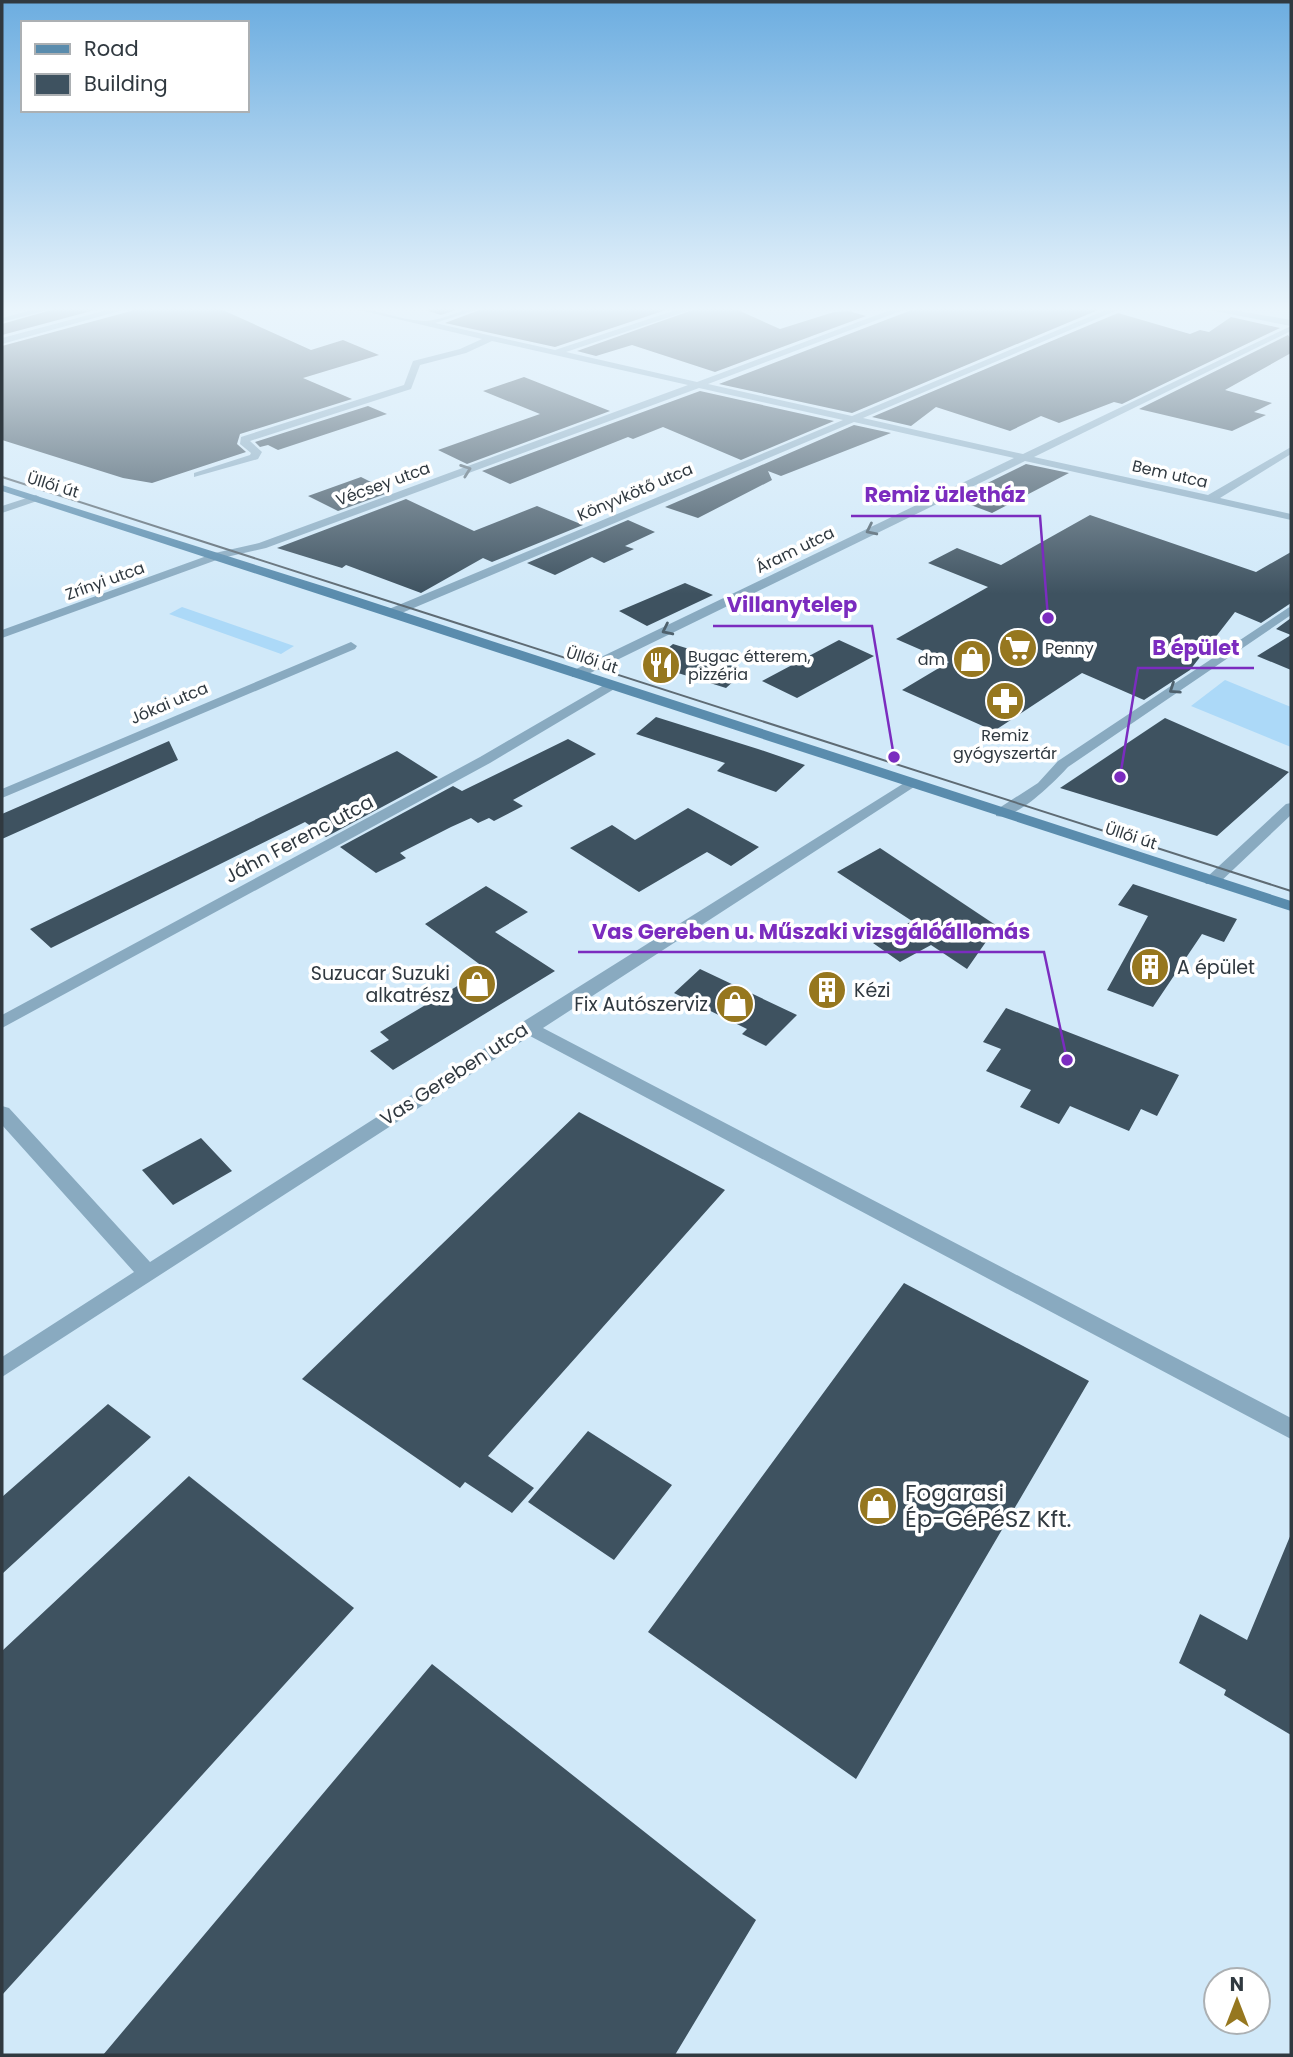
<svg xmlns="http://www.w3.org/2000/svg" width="1293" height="2057" viewBox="0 0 1293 2057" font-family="Poppins,sans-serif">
	<rect width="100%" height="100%" fill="#d1e9f9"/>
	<path fill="#acd9f8" d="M182 607 294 646 281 654 169 614Z
		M1225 680 1291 707V747L1191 706Z"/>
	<path fill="#3e5260" d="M65 306H110L2 335V324Z
		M132 306H214L311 350 343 340 379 355 303 378 352 399 240 434 237 444 246 452 152 483 123 478 2 440V346L131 311Z
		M426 306H468L441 315 425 310Z
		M490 306H678L555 347 445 323Z
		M704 306H729L780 329 834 312 849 311 866 316 715 372 632 345 596 356 577 351Z
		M922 306 1103 308 852 413 719 384Z
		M1118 313 1190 334 1200 330 1209 332 1231 317 1280 328 1122 404 1114 402 1059 423 1041 416 1010 431 936 407 911 426 872 417Z
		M1288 335 1291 339V353L1225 390 1272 403 1254 412 1266 415 1232 431 1139 409Z
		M524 377 610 411 467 464 438 450 540 414 483 391Z
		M700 391 834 421 741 460 663 427 633 439 628 437 510 484 482 471Z
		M368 406 387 414 278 450 268 445 260 447 255 442Z
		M854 425 891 433 781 476 768 471 772 480 698 518 665 507Z
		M1026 464 1069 473 992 513 955 499Z
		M361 477 391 492 338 511 308 496Z
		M406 499 474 531 537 506 583 525 492 562 483 558 421 593 346 565 342 568 277 548Z
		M1090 515 1256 572 1291 552V603L1261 623 1235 612 1190 670 1144 700 1082 673 994 731 902 690 949 662 896 639 988 587 928 563 957 548 1001 565Z
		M628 520 655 532 625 546 634 549 604 563 592 557 555 575 527 563Z
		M685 583 713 595 647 626 619 611Z
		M1291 618V670L1257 656 1291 635 1276 629Z
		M839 640 874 656 797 698 762 681Z
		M673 644 699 652 695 655 746 670 726 688 649 664Z
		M656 717 758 749 805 765 776 792 717 771 725 763 636 734Z
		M1165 718 1224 744 1289 772 1217 836 1060 788Z
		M568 739 596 754 513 800 523 806 494 821 489 818 478 823 471 818 451 827 400 853 406 858 376 873 340 847 453 786 462 791Z
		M169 741 178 760 2 839V814Z
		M397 751 438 777 326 837 305 822 51 948 30 929Z
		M688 808 759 847 731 866 707 852 639 892 570 848 612 825 635 840Z
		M880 848 997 926 967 969 931 945 900 962 873 943 912 921 837 872Z
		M1133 884 1237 919 1224 942 1202 934 1153 1007 1107 990 1148 916 1118 905Z
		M486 886 528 912 495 932 555 971 393 1070 370 1051 389 1040 380 1032 486 969 425 924Z
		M700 969 797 1015 766 1046 742 1034 747 1029 674 993Z
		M1006 1008 1179 1075 1157 1116 1141 1109 1129 1131 1070 1106 1059 1124 1020 1107 1031 1090 986 1071 1001 1049 983 1042Z
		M579 1112 725 1190 488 1456 534 1488 512 1513 465 1482 460 1488 302 1379Z
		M201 1138 232 1171 173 1205 142 1170Z
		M904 1283 1089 1381 856 1779 648 1632Z
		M108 1404 151 1437 2 1574V1497Z
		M588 1431 672 1485 614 1560 528 1502Z
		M189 1476 354 1608 2 1995V1651Z
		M1291 1534V1735L1224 1695 1226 1690 1179 1663 1200 1614 1247 1640Z
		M432 1664 756 1920 675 2055H103Z"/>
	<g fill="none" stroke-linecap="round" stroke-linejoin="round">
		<path fill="#89aac0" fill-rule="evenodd" d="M47 306H63L2 322V318Z
			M122 306 130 308 2 344V338Z
			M342 306C370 306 396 320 424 321 444 321 465 306 488 306L435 323 555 350 688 306H702L566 352 697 382 901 306H914L708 384 852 416 1115 306H1127L863 418 1023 454 1291 326 1189 306H1210L1291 320V331L1034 457 1208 495 1291 447V454L1220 498 1291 514V520L1025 461 582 677H572V671L1014 458 854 422 397 615H389V609L843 420 699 388 266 548 222 558 2 638V630L215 553 259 543 688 385 492 341 466 353 420 365 411 389 250 441 262 452 258 459 194 477V473L250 455 251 453 240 444 241 437 404 385 413 361 460 349 482 339Z
			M36 495 41 498 40 500 2 513V506Z
			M1291 606V615L1068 767C1055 781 1016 821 996 816V810L1038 783 1058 761Z
			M351 642 357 646 355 649 2 798V789Z
			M611 681 618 685 616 688 490 763 2 1028V1015L480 757Z
			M909 780 914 781V787L543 1028 1291 1418V1439L530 1036 2 1377V1357L134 1272 2 1125V1106L9 1108 150 1262 518 1027 521 1023Z
			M1291 803V815L1218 884H1206L1204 881 1206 878 1286 804Z"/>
		<path fill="#5a8cad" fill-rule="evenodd" d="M2 485 329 588 1291 901V911L2 491Z"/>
		<path stroke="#5e6b74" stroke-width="2" d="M2 477 1291 891"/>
	</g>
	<defs><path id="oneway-chevron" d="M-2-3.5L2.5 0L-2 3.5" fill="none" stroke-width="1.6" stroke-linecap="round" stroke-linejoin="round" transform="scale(1.75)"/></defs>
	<g stroke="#4f616d">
		<use href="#oneway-chevron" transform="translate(466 470) rotate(-20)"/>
		<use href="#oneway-chevron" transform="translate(871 530) rotate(154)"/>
		<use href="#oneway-chevron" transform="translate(667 630) rotate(154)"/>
		<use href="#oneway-chevron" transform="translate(1174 689) rotate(146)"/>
	</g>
	<linearGradient id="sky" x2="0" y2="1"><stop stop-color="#6cade0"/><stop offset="0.52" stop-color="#eaf5fc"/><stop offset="1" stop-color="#eaf5fc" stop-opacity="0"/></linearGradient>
	<rect width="1293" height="594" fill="url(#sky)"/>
	<defs>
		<symbol id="supermarket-disc" viewBox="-11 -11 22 22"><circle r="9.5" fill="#96771f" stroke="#fff"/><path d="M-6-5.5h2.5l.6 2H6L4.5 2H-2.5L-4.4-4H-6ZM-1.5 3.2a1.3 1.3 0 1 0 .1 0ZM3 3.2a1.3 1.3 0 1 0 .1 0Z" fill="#fff"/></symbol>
		<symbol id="shop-disc" viewBox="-11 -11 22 22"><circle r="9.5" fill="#96771f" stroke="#fff"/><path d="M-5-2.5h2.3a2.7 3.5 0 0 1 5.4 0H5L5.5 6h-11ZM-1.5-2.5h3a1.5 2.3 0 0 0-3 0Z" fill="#fff"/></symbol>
		<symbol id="restaurant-disc" viewBox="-11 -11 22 22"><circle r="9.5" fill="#96771f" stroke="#fff"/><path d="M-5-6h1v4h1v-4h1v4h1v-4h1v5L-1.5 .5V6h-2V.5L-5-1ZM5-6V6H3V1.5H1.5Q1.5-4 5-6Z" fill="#fff"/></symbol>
		<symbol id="pharmacy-disc" viewBox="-11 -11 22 22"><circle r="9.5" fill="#96771f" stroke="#fff"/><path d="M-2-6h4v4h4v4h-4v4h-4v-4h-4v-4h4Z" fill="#fff"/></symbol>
		<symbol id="building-disc" viewBox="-11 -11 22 22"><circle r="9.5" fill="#96771f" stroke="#fff"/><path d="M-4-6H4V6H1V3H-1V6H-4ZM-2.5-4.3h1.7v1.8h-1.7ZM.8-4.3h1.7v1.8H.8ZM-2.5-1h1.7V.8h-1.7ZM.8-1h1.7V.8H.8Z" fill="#fff"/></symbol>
	</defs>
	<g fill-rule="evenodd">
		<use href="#supermarket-disc" x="996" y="626" width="44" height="44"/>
		<use href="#shop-disc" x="950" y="637" width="44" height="44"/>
		<use href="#restaurant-disc" x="639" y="643" width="44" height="44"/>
		<use href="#pharmacy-disc" x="983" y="679" width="44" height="44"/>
		<use href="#building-disc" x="1128" y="945" width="44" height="44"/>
		<use href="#shop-disc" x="455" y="962" width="44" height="44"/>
		<use href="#building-disc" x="805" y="968" width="44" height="44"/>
		<use href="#shop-disc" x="713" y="982" width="44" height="44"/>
		<use href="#shop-disc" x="856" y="1484" width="44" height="44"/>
	</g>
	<g text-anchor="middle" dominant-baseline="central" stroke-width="7" stroke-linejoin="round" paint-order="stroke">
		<g font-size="16" fill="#303940" stroke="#fff">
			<text transform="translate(1170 474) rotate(13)">Bem utca</text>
			<text transform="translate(383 484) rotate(-20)">Vécsey utca</text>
			<text transform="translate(53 485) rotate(17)">Üllői út</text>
			<text transform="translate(635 492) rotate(-23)">Könyvkötő utca</text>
			<text transform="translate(795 550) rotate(-26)">Áram utca</text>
			<text transform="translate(105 581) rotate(-20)">Zrínyi utca</text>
			<text transform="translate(592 660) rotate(18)">Üllői út</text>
			<text transform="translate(169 703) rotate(-23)">Jókai utca</text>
			<text transform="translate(1131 836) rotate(18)">Üllői út</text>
		</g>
		<g font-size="16" fill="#303940" stroke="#fff" text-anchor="start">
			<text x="1045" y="648">Penny</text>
			<text x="688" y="656">Bugac étterem,<tspan x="688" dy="18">pizzéria</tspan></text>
			<text x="945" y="659" text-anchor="end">dm</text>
			<text x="1005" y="735" text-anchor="middle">Remiz<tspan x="1005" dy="18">gyógyszertár</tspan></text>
		</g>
		<g font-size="19" fill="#303940" stroke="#fff">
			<text transform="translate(299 839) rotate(-28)">Jáhn Ferenc utca</text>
			<text transform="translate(454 1074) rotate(-33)">Vas Gereben utca</text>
		</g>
		<g font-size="19" fill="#303940" stroke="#fff" text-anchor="start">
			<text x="1177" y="967">A épület</text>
			<text x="450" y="973" text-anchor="end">Suzucar Suzuki<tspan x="450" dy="22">alkatrész</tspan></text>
			<text x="854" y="990">Kézi</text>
			<text x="708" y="1004" text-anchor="end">Fix Autószerviz</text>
		</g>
		<g font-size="23" fill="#303940" stroke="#fff" text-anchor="start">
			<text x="905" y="1493">Fogarasi<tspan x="905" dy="26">Ép-GéPéSZ Kft.</tspan></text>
		</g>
	</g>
	<path fill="none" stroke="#7b2cbf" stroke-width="2.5" d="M1048 618L1040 516H851M894 757L872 626H713M1120 777L1138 668H1254M1067 1060L1044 952H578"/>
	<g fill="#7b2cbf" stroke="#fff" stroke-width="2.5">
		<circle cx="1048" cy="618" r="7"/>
		<circle cx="894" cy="757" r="7"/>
		<circle cx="1120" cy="777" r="7"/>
		<circle cx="1067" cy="1060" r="7"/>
	</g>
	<g font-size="21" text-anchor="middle" font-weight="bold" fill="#7b2cbf" stroke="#fff" stroke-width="7" stroke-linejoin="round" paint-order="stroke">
		<text x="945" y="502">Remiz üzletház</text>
		<text x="792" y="612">Villanytelep</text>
		<text x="1196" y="655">B épület</text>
		<text x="811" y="939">Vas Gereben u. Műszaki vizsgálóállomás</text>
	</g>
	<rect width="1293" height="2057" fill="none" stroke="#303940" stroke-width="7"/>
	<rect x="21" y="21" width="228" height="91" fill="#ffffff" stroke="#acb0b3" stroke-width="2"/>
	<rect x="35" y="44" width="35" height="10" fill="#5a8cad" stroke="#acb0b3" stroke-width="2"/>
	<text x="84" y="56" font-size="21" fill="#303940">Road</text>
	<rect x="35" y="74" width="35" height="21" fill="#3e5260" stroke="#acb0b3" stroke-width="2"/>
	<text x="84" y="91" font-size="21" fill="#303940">Building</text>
	<g transform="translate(1237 2001)"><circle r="33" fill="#ffffff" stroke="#acb0b3" stroke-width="2"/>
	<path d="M0-5L12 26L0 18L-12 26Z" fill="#96771f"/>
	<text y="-10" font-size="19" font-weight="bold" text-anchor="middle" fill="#303940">N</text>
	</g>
</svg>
